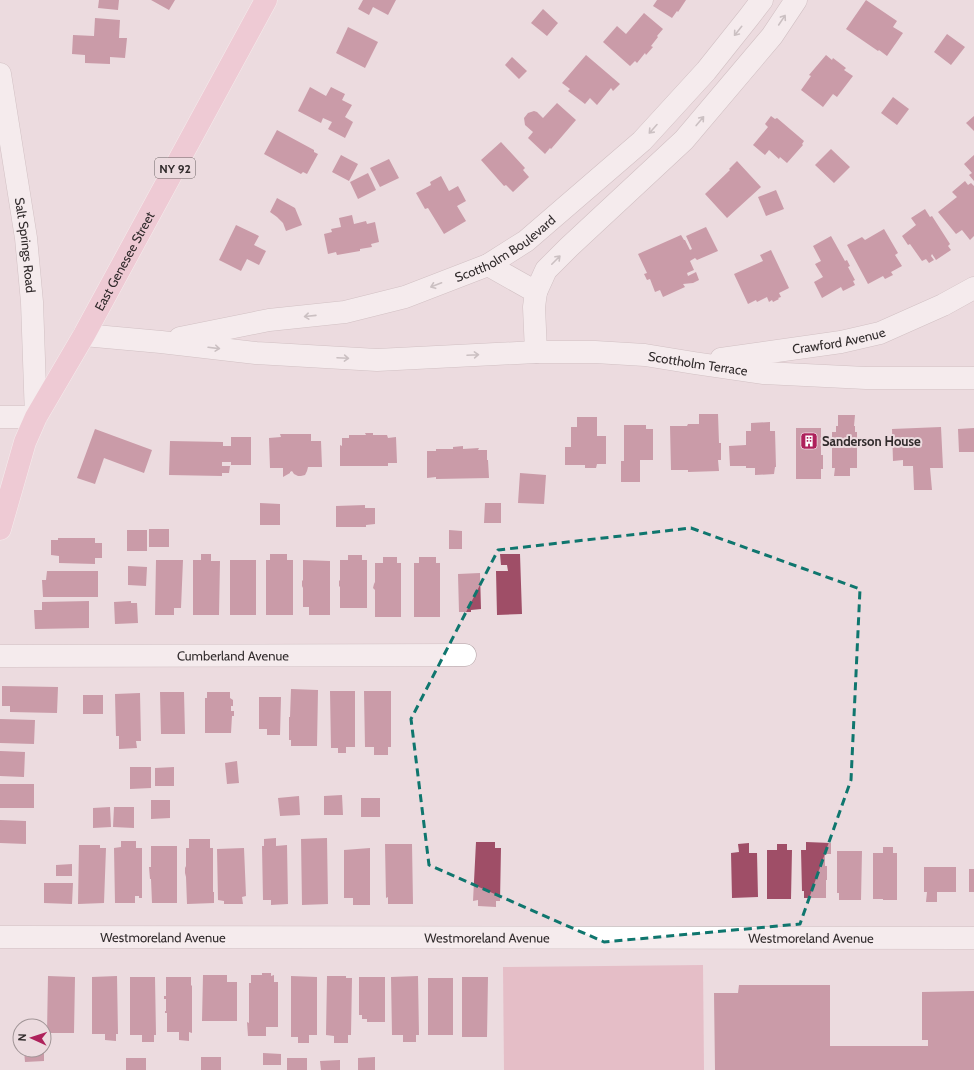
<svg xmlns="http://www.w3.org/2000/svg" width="974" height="1070" viewBox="0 0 974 1070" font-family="Cabin,sans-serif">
	<rect width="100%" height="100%" fill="#ecdbdf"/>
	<path fill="#dc9bac" d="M703 965 704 1070H504L503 967Z"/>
	<path fill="#9f4e67" d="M99 0H119L118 10 98 8Z
		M151 0H175L169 10Z
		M363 0H396L388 15 373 7 369 15 358 9Z
		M657 0H686L678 12 677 11 672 18 653 6Z
		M866 0 897 21 893 27 903 33 887 56 879 50 878 51 846 29Z
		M543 9 558 23 547 36 531 23Z
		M644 13 663 29 657 36 658 37 651 46 653 47 646 55 645 53 637 63 635 61 630 66 603 42 617 26 626 34Z
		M95 18 120 20 119 38H127L125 58 110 57V64L85 63V55L72 54 73 35 94 36Z
		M348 27 378 42 365 68 336 53Z
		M947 34 965 47 951 65 934 52Z
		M586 55 620 84 613 91 611 88 597 105 590 98 585 104 568 91 570 89 562 83Z
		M826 55 832 60 833 58 846 68 844 70 853 76 837 97 833 94 823 107 801 90 811 76 809 75Z
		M512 57 527 71 519 79 505 65Z
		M310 87 326 96 331 87 345 94 342 100 352 105 345 117 353 122 345 138 328 129 332 122 323 118 321 123 298 111Z
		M893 97 909 109 897 125 881 113Z
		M557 103 576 120 551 149 550 148 545 154 528 138 533 132 525 125 524 118 528 113 534 111 537 112 543 118Z
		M771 116 775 119 777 118 804 141 802 144 803 145 787 163 780 157 779 159 769 150 765 155 753 145 768 127 765 124Z
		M974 116V131L966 123Z
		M277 130 314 150V152L318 154 307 174 303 172 301 174 264 154Z
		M501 142 525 168 523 170 529 177 513 192 506 185 504 186 481 160Z
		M831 149 850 167 834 183 815 165Z
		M341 155 358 164 349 181 332 172Z
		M974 155V181L969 175 972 173 964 164Z
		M389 159 399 178 380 187 370 168Z
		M737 161 761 187 727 218 705 194 730 170 729 169Z
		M368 173 376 190 358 199 350 182Z
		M441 176 449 191 458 186 466 201 457 206 466 221 444 234 428 208 425 209 416 193 431 185 430 182Z
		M965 181 968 185 971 183 974 186V236L970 240 962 230 956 234 938 212 957 197 952 192Z
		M776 190 784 209 766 216 758 197Z
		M277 198 295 208 302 225 286 231 283 223 277 217 270 212Z
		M925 209 930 217 932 216 950 244 948 246 951 250 936 260 932 254 931 256 934 260 929 263 926 259 922 261 910 244 908 245 902 236 916 225 911 218Z
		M352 215 354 224 366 221 367 224 375 222 379 242 371 244 372 247 360 249V251L337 255 336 252 328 254 324 234 332 232 331 229 341 227 339 218Z
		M236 225 259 236 254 245 266 251 259 265 247 259 241 271 219 260Z
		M706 227 718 251 697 260 695 258 690 261 694 270 687 273 688 276 696 272 699 280 693 283 683 284 685 287 663 297 660 290 655 292 650 279 647 280 644 274 647 273 638 254 681 235 684 240H685L690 250 692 249 686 236Z
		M884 229 898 253 895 255 902 266 891 272 893 275 885 279 883 276 868 284 847 245 862 237 865 240Z
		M831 236 845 261 847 260 850 266 848 267 855 280 853 281 855 285 843 291 841 287 822 298 814 282 823 277 815 264 821 261 813 246Z
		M771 250 789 288 779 293 781 297 778 298 779 299 773 302 772 300 769 302 767 297 757 302 756 300 748 304 734 274 763 261 760 255Z
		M699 414H718L719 443H721V460H718L719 471 688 472V470H671L670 426H687L688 424H699Z
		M838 415H855L854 426H855V432H857V468H850V476H834L835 468H832V432H836V426H838Z
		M577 417H597V436H606V464H597L596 468H585V465H565V447H571V427H577Z
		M770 422V431H775L776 467H775L774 474 755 475V468H746V466H730L729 446 746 445V431H751V423Z
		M624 425H646V429H653V460H640V482H621V461H624Z
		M941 427 943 468H930L932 490H914L913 466H903V460L893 461 892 429Z
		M796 428H821V455H823V469H821V479H796Z
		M974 428V452H959L958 429Z
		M95 429 152 450 144 473 104 458 95 484 77 478Z
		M365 433H373V435H387L388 438 396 437 397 463H388V466H340V445L342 446V438H349V435H366Z
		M280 434H311V441H321L322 467H308L307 471 305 475 301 476H298L294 474 292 471 290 472V473L283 477V468H270L269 438 281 437Z
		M231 437H251V465H231V462H222V466H230L229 473H222V476L169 475 170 441 223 442V446H231Z
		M463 446V449L479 448 478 450H487V460H488L489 478 436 479V477L427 478V451H436V449H453V447Z
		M520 473 546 475 544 504 518 503Z
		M260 503 280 504V525H260Z
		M485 503H501V523H484Z
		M365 505V508H375V524L366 525V527H336V506Z
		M149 529H169V547H149Z
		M127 530H147V551H127Z
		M449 530 462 531V549H449Z
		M58 538H95V543H102V558H95V564L59 563V556L51 555V540H58Z
		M201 554H211V561H220L219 615H193V560H201Z
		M270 554H287V560H293V615H266V560H270Z
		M500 554H520L522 614 497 615 496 571H508L507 565H501Z
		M348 555H362V560H367V608H340V587L339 586V581L340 580V560H348Z
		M383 557H397V563H401V617H375V590L373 588 374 584 375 582V563H383Z
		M419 557H436V563H440V617H414V563H419Z
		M156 560H183L181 608H174V615H155Z
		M230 560H256V615H230Z
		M303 560 330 561V615H309V607H303V588L302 586V581L303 580Z
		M128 566 147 567 146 586 128 585Z
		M47 571H98V597H43L42 580H46Z
		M480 573 481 609 471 610V612H459L458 574Z
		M89 601V628L35 629 34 610H42V602Z
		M131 601V603H137L138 623 115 624 114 602Z
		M2 686 58 687 57 713 10 712V706H2Z
		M291 689 318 690 317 746H291V740H289V717H290Z
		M330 691H355V747H346V753H338V748H331Z
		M364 691H391V747H388V755H374V747H365Z
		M160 692H184L185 734H161Z
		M207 692H230V698L233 700V706H231V711H234V716H232L231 733H205V698H207Z
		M140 693 141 741H136L137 748 119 749V736H116L115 694Z
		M83 695H103V714H83Z
		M259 697H281L280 735H267V729H259Z
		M0 719 35 720 34 744 0 743Z
		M0 751 25 752 24 777 0 776Z
		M237 761 239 783 227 784 225 763Z
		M130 767H151V788L130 789Z
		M174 767V786H155V768Z
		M0 784H34V808H0Z
		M342 795 343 815H324V796Z
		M299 796 300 815 280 816 278 798Z
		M361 798H380V817H361Z
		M151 800H170V818L151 819Z
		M110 807 111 827 93 828V808Z
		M114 807H134V828L113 827Z
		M0 820 26 821V844L0 843Z
		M276 838V846L287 845 288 904 271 905V900H263L262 846H264V839Z
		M327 838 328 904 302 905 301 839Z
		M189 839H210V848H213V892H214V903L187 904 186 877 185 873V868L186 866V848H189Z
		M121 841H136V848H142V898H139V896H135V903H115L114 848 121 847Z
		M476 842H495V848H501L500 901H496V907L478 906V900L473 901Z
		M806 842 831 843V854H825V866H827V880H826V898H804V891H802L801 850H806Z
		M749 843V853H757L758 897 732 898 731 853 739 852 738 844Z
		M385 844H412L413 904H388V897L386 898Z
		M777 844H787V850H792L791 899H767V850H777Z
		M79 845H100V848H106L104 903 78 904Z
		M151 846H177V903H152L151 879H150L149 867H151Z
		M883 847H893V853H897V900H883V899H873V853H883Z
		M244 848 246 896 242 897 243 904H224V901L218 900 217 849Z
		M370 848V905H353V898H344V850Z
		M837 851H862L861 900H839V893H837Z
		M72 864V876H56V865Z
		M924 867H956V892H937V902H926L927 892H924Z
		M969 869H974V892H969Z
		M44 883H73L72 904 44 903Z
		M262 973H271V976L274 975V982H278V1027H266V1036H248L247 1022 249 1023V983H251V975H262Z
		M203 975H227V982H237V1021H202Z
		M48 976 75 977 74 1033H47Z
		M117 976 118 1034H116V1041L105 1040V1034H92V977Z
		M291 976 317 977V1035H309V1043H298V1037H291Z
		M327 976H346V978H352L351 1035H348V1043H334V1036L326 1035Z
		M418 976 419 1035H416V1042H403V1035H392L391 977Z
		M130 977H155L156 1035H154V1042H142V1035H130Z
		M166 977H191V986L192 985V1033L189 1032V1041L179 1040V1032H167V1013H165V1011H166V999H164V996H166Z
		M359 977H385V1022H367V1019H362V1015H359Z
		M462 977H488L487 1037H462Z
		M428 978H453V1035H428Z
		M739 985H830V1046H928V1040H922V992L974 991V1070H715L714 993H738Z
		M24 1050H44V1061L25 1062Z
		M263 1053 281 1054V1065H263Z
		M201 1057H221V1070H201Z
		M375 1057V1070H358V1058Z
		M126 1058H146V1070H126Z
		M287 1058H307V1070H287Z
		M340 1060V1070H321L320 1061Z"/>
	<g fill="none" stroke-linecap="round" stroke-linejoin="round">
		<defs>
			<g id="minor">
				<path id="s1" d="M0 74 26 238 32 302 36 417H0"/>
				<path d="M488 265 536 292 534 307 536 352"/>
				<path d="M536 292 546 270 569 247 684 140 772 36 796 0"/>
				<path id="s2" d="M84 335 161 342 256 353 377 360 536 352H595L645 355 694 363 764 373 866 378H974"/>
				<path id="s3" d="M180 338 269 320 345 312 405 297 488 265 526 241 642 141 706 71 749 17 762 0"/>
				<path id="s4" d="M721 359 841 342 880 333 943 305 974 288"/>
				<path id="s5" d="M0 656 465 655"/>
				<path id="s6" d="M0 937 974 938"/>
			</g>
			<g id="major">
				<path id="s7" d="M0 529 25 442 36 417 84 335 266 0"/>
			</g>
		</defs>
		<use href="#minor" stroke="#b0a1a4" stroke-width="23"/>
		<use href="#major" stroke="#fff" stroke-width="23"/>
		<use href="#minor" stroke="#fff" stroke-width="22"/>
		<use href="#major" stroke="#efb7c7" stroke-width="22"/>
	</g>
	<defs><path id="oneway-shaft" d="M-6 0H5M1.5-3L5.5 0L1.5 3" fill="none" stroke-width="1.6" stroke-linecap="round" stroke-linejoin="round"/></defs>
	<g stroke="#a2a0a0">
		<use href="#oneway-shaft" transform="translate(782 20) rotate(-56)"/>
		<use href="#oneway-shaft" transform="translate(738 31) rotate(129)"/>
		<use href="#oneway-shaft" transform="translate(700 121) rotate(-50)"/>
		<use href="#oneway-shaft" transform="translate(653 129) rotate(132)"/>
		<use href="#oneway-shaft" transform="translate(556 260) rotate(-45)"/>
		<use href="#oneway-shaft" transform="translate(436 285) rotate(159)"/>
		<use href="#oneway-shaft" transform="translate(310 316) rotate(174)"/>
		<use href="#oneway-shaft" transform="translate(214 348) rotate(7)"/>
		<use href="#oneway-shaft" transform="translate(473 355) rotate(-3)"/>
		<use href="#oneway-shaft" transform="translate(343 358) rotate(3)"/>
	</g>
	<path d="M0 0H974V1070H0ZM691 528 860 589 851 780 800 924 604 942 429 865 411 719 498 550Z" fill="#ecdbdf" fill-opacity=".55" fill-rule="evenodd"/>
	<path fill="none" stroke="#0f766e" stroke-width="3" stroke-dasharray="8 5" stroke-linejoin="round" d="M691 528 860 589 851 780 800 924 604 942 429 865 411 719 498 550Z"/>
	<defs>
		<symbol id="building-square" viewBox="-11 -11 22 22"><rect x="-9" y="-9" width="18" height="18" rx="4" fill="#ae215b" stroke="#ecdbdf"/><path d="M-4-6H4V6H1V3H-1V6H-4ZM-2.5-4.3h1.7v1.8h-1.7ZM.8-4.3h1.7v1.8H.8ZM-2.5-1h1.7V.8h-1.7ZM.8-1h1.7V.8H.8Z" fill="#fff"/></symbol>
	</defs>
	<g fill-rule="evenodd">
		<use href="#building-square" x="799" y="431" width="20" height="20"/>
	</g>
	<g text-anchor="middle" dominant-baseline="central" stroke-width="4" stroke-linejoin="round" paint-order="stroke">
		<rect fill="#ecdbdf" stroke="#696062" stroke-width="1" x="155" y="158" width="40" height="20" rx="3"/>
		<g font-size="12" font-weight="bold" fill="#312b2c">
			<text x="175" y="168">NY 92</text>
		</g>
		<g font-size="13" fill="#312b2c" stroke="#ecdbdf">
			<text stroke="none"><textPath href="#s1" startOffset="173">Salt Springs Road</textPath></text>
			<text stroke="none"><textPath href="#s3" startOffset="341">Scottholm Boulevard</textPath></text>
			<text stroke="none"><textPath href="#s7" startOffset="297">East Genesee Street</textPath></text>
			<text stroke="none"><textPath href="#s4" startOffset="119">Crawford Avenue</textPath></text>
			<text stroke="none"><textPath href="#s2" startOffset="616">Scottholm Terrace</textPath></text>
			<text stroke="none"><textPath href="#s5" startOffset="233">Cumberland Avenue</textPath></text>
			<text stroke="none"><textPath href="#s6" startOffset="163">Westmoreland Avenue</textPath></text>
			<text stroke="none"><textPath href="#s6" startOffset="487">Westmoreland Avenue</textPath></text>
			<text stroke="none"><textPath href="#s6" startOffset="811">Westmoreland Avenue</textPath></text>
		</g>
		<g font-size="13" font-weight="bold" fill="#312b2c" stroke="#ecdbdf" text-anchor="start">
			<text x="822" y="441">Sanderson House</text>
		</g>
	</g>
	<g transform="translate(32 1038) rotate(273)"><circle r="19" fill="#ecdbdf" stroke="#a19597"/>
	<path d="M0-3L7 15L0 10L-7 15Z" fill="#ae215b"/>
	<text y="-6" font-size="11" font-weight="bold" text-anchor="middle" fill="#312b2c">N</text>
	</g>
</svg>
